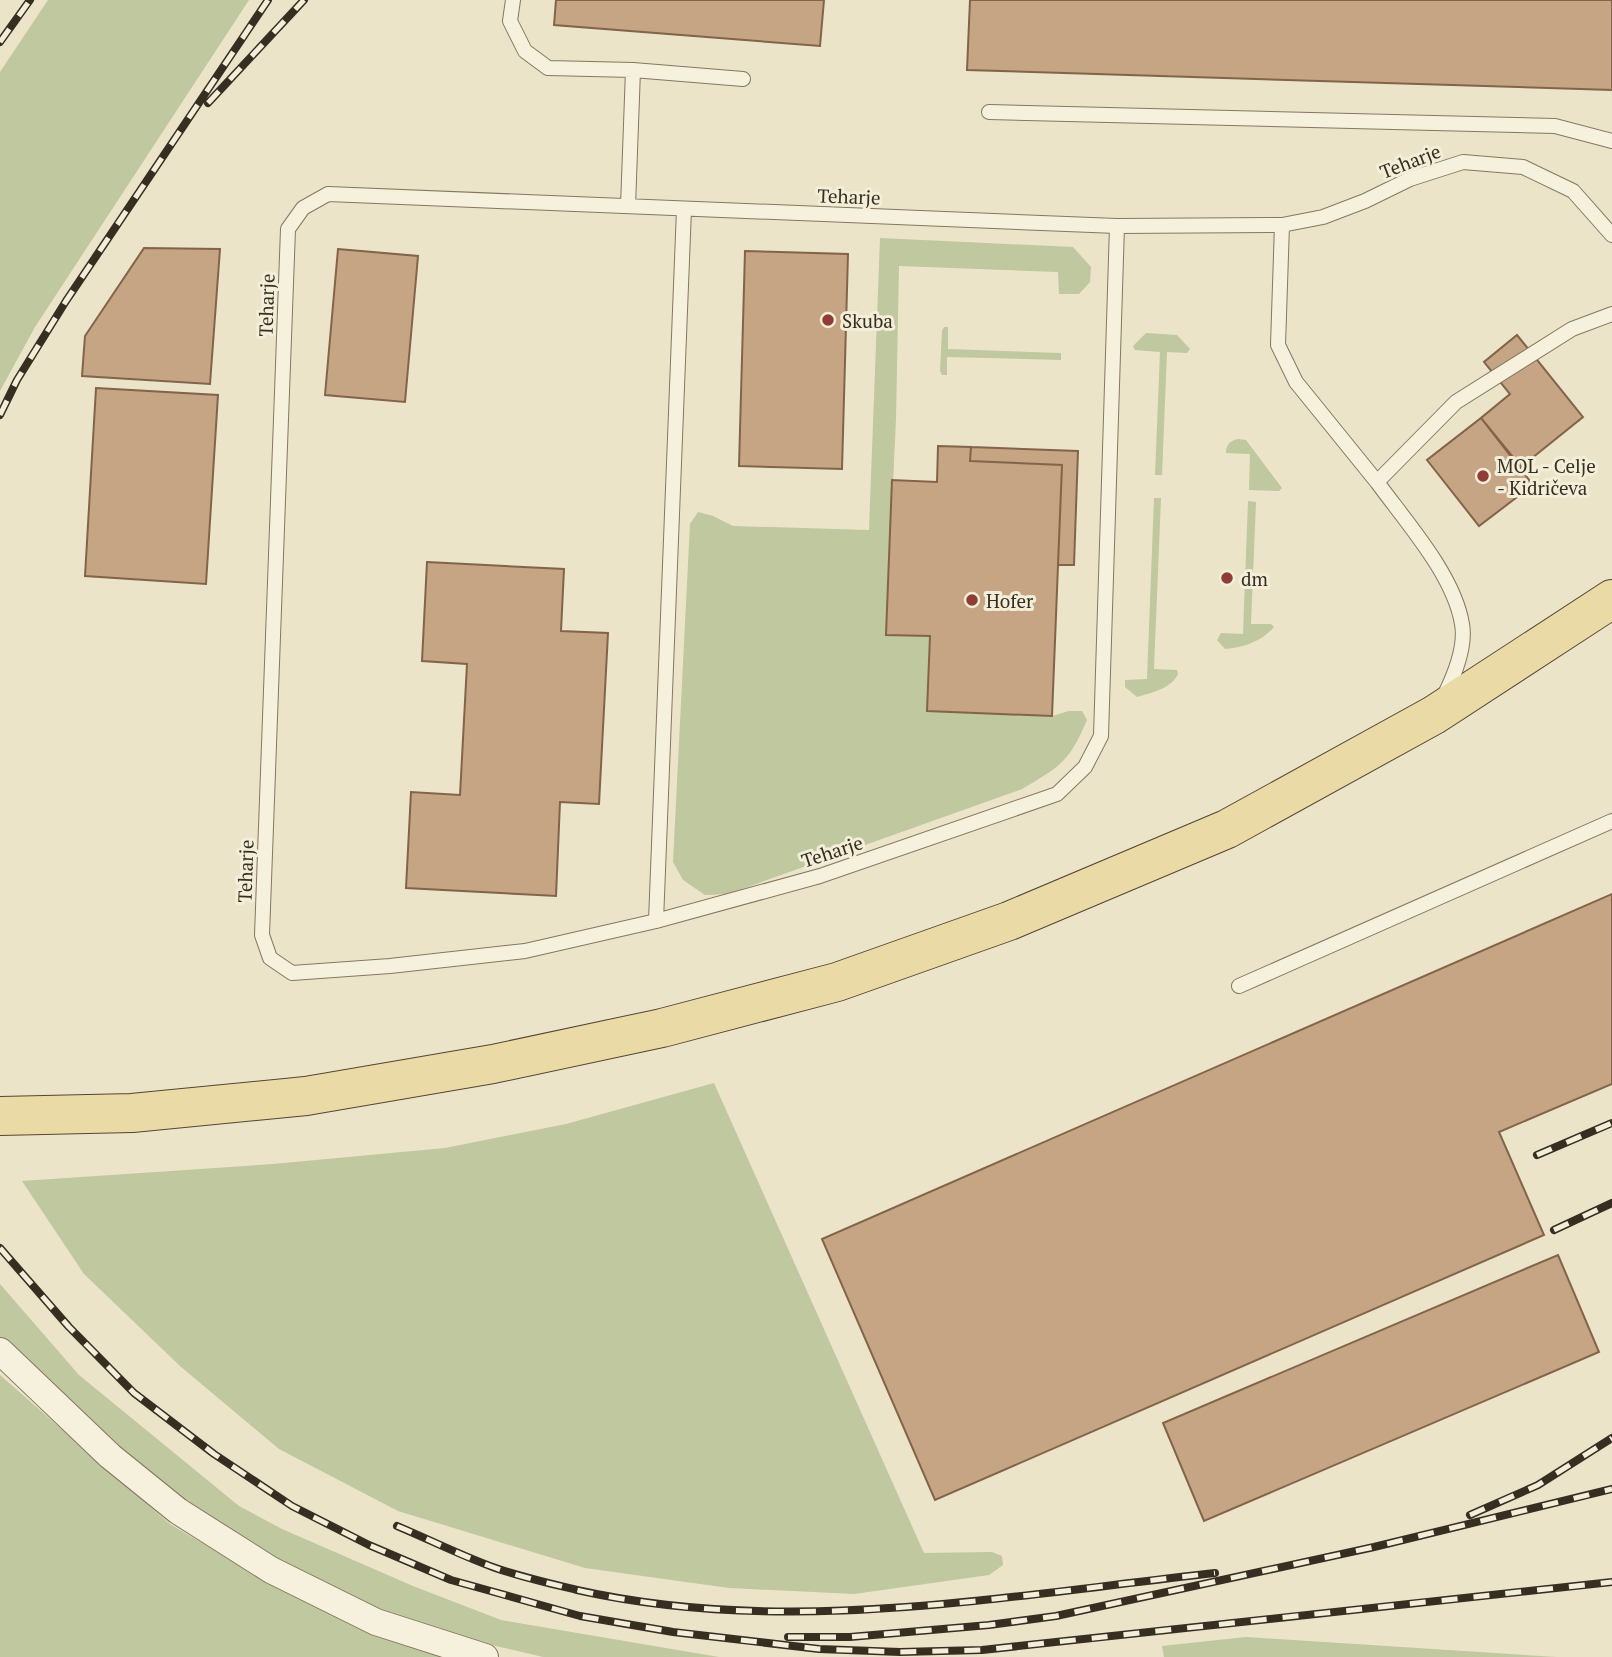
<svg xmlns="http://www.w3.org/2000/svg" width="1612" height="1657" viewBox="0 0 1612 1657" font-family="'PT Serif',serif">
	<rect width="100%" height="100%" fill="#ebe4c9"/>
	<path fill="#bfc89e" d="M48 0H249L35 327 0 391V72Z
		M880 238 1073 247 1091 267 1090 282 1079 294H1059L1058 272 899 266 896 419 886 634 930 636 927 711 1052 716 1069 711H1082L1087 720C1069 762 1061 766 1022 789L728 894 705 895 683 880 673 862 690 524 698 512 713 516 733 526 869 530Z
		M944 327H948V349L1061 353V360L947 357V375H942L940 371 942 331Z
		M1146 333 1177 335 1190 349 1187 353 1167 352 1162 475H1155L1160 352 1135 350 1133 346Z
		M1238 439 1246 440 1282 488 1279 491 1249 490 1250 454 1226 453C1226 444 1230 441 1238 439Z
		M1154 498H1161L1154 669 1177 670 1178 674C1172 688 1151 693 1137 697L1125 687V680L1147 679Z
		M1248 501 1256 502 1251 624H1271L1274 627C1261 642 1244 647 1225 649L1217 640 1221 633 1243 634Z
		M714 1083 924 1553 992 1552 1002 1556 1003 1565 989 1575 854 1594 729 1588 585 1568 398 1511 279 1449 180 1366 84 1274 22 1181 273 1164 445 1148 566 1124Z
		M0 1284 79 1375 239 1506 282 1529 413 1586 501 1620 719 1657H543L453 1636 380 1613 274 1560 181 1501 113 1443 0 1338Z
		M0 1375 170 1524 264 1580 373 1634 442 1657H0Z
		M1246 1637 1557 1657H1164L1162 1646Z"/>
	<path fill="#c5a583" stroke="#826448" stroke-width="2" d="M556 0H824L820 46 554 25Z
		M970 0H1612V90L967 70Z
		M144 248 220 249 210 384 82 376 85 336Z
		M338 249 418 256 405 402 325 395Z
		M745 251 848 254 842 469 739 466Z
		M1517 335 1583 417 1521 467 1481 418 1510 394 1484 362Z
		M96 388 218 395 206 584 85 576Z
		M1481 418 1533 485 1479 526 1427 460Z
		M938 446 971 447 970 461 1062 465 1052 716 927 711 930 636 886 635 892 480 937 482Z
		M971 447 1078 451 1074 565H1058L1062 465 970 461Z
		M427 562 564 569 561 631 608 633 599 804 560 802 556 896 406 888 411 792 460 795 467 664 422 661Z
		M1612 894V1084L1499 1132 1544 1235 935 1500 822 1239Z
		M1558 1255 1599 1352 1204 1521 1163 1423Z"/>
	<g fill="none" stroke-linecap="round" stroke-linejoin="round">
		<defs>
			<path id="lane" d="M513 0 510 21 525 51 548 68 633 70 628 206
				M633 70 743 79
				M989 112 1555 126 1612 141
				M1282 225 1278 345 1296 382 1377 482
				M1117 226 1101 736 1085 767 1057 794 820 876 656 921 525 951 390 966 292 973 270 958 262 935 288 229 303 208 328 194 1117 226 1282 225 1323 217 1365 201 1410 179 1463 162 1523 167 1573 191 1612 235
				M1444 696C1454 676 1466 646 1462 624 1454 575 1406 522 1377 482L1456 402 1572 329 1612 314
				M656 921 684 209
				M1239 986 1612 821"/>
			<path id="street" d="M0 1351 110 1456 178 1511 271 1570 376 1622 485 1657"/>
			<path id="primary" d="M0 1116 132 1113 306 1096 493 1064 662 1028 837 982 1009 921 1227 829 1434 715 1612 599"/>
		</defs>
		<use href="#lane" stroke="#857760" stroke-width="16"/>
		<use href="#street" stroke="#857760" stroke-width="28"/>
		<use href="#primary" stroke="#544533" stroke-width="40"/>
		<use href="#lane" stroke="#f6f1dc" stroke-width="14"/>
		<use href="#street" stroke="#f6f1dc" stroke-width="26"/>
		<use href="#primary" stroke="#e9daa6" stroke-width="38"/>
		<defs>
			<path id="rail" d="M0 42 30 0
				M208 103 304 0
				M0 415 17 380 66 301 268 0
				M1537 1155 1612 1123
				M1554 1230 1612 1203
				M0 1248 69 1327 134 1393 214 1454 292 1506 369 1545 451 1580 580 1616 673 1632 819 1649 900 1652 982 1650 1612 1582
				M1470 1515 1538 1485 1612 1438
				M397 1526C428 1539 458 1554 490 1566 517 1576 548 1583 577 1590 787 1637 1004 1596 1215 1573
				M788 1637H850L989 1625 1056 1616 1374 1547 1612 1489"/>
		</defs>
		<use href="#rail" stroke="#372e22" stroke-width="8"/>
		<use href="#rail" stroke="#f3eed8" stroke-width="5" stroke-dasharray="16" stroke-linecap="butt"/>
	</g>
	<g fill="#8f3d35" stroke="#f3eed8" stroke-width="2.5">
		<circle cx="828" cy="320" r="7"/>
		<circle cx="1483" cy="476" r="7"/>
		<circle cx="1227" cy="578" r="7"/>
		<circle cx="972" cy="600" r="7"/>
	</g>
	<g text-anchor="middle" dominant-baseline="central" stroke-width="6" stroke-linejoin="round" paint-order="stroke">
		<g font-size="19" fill="#372e22" stroke="#f3eed8">
			<text transform="translate(1410 161) rotate(-21)">Teharje</text>
			<text transform="translate(849 196) rotate(2)">Teharje</text>
			<text transform="translate(266 305) rotate(-88)">Teharje</text>
			<text transform="translate(832 851) rotate(-18)">Teharje</text>
			<text transform="translate(245 871) rotate(-88)">Teharje</text>
		</g>
		<g font-size="19" fill="#372e22" stroke="#f3eed8" text-anchor="start">
			<text x="842" y="320">Skuba</text>
			<text x="1497" y="465">MOL - Celje<tspan x="1497" dy="22">- Kidričeva</tspan></text>
			<text x="1241" y="578">dm</text>
			<text x="986" y="600">Hofer</text>
		</g>
	</g>
</svg>
